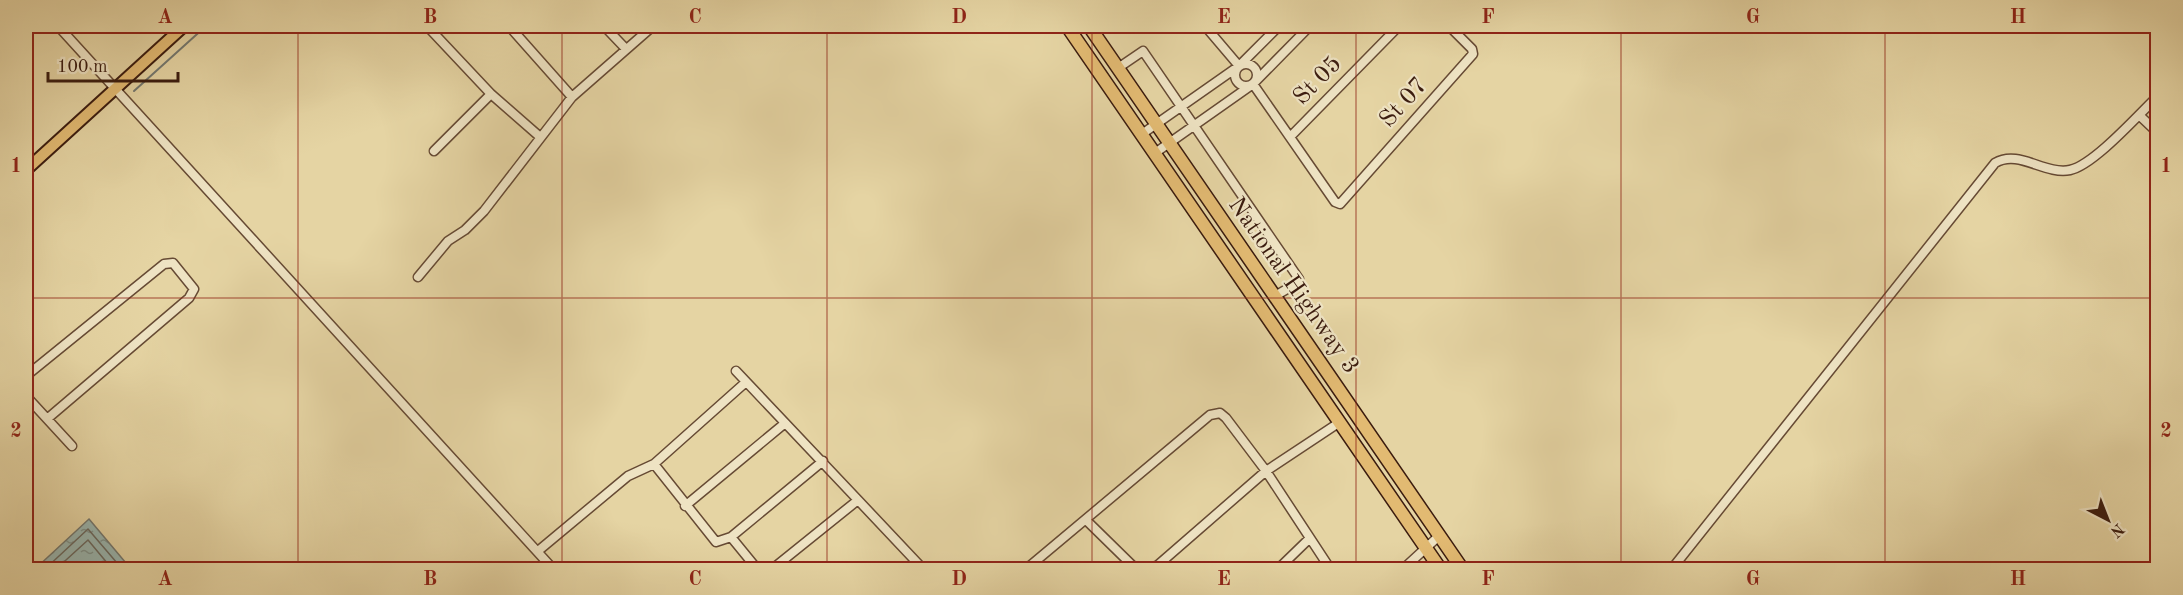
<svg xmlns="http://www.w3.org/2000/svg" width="2183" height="595" viewBox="0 0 2183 595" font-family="'Old Standard TT',serif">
	<defs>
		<pattern id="water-ripples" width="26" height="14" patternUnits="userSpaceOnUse" patternTransform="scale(1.5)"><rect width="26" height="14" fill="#99b6b0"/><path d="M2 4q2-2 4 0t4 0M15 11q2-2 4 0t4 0" fill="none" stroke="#7e938e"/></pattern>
	</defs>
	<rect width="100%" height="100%" fill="#e5d4a3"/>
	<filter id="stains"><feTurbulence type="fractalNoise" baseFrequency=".00333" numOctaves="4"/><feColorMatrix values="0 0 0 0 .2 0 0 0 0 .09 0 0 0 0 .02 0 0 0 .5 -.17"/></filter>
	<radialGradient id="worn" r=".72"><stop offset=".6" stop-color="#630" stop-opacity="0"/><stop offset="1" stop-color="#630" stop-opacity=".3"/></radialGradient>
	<path fill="url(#water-ripples)" stroke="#737870" stroke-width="1.5" d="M89 519 131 569H35Z"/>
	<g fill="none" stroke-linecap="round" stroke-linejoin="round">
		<path stroke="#6a6960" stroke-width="1.5" d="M44 570 88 529 123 570
			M55 570 88 540 113 570"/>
		<path stroke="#737870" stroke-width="2" d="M134 91 206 26"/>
		<defs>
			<path id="minor" d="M58 26 554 570
				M427 26 491 94 539 136
				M509 26 572 97
				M604 26 626 49
				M1205 26 1239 66
				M1235 75a11 11 0 1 1 22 0a11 11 0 1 1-22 0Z
				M1118 68 1143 51 1299 279V282L1275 296
				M1253 84 1335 202 1340 204 1473 54 1472 49 1449 26
				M2139 115 2158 133
				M1142 134 1239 66 1279 26
				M1290 137 1399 26
				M434 151 491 94
				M1155 153 1253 84 1310 26
				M418 277 448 241 465 230 484 211 572 97 653 26
				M736 371 858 500 771 570
				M26 376 164 264 173 263 194 289 189 298 47 419
				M26 396 72 446
				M654 464 716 542 731 537 823 461
				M858 500 924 570
				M685 506 784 424
				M1086 520 1137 570
				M731 537 758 570
				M538 551 628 476 654 464 746 382
				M1025 570 1210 415 1220 413 1226 418 1266 471 1331 570
				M1148 570 1158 565 1266 471 1340 422
				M1277 570 1310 538
				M1402 570 1440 535
				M1671 570 1995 163C2019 149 2044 175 2070 170 2094 165 2139 114 2158 96"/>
			<path id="major" d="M26 170 184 26"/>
			<path id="highway" d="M1067 26 1441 570
				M1089 26 1463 570"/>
		</defs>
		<use href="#minor" stroke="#664a34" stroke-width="11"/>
		<use href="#major" stroke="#3b1c0f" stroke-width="14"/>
		<use href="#highway" stroke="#3b1c0f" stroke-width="15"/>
		<use href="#minor" stroke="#eee3c3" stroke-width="8"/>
		<use href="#major" stroke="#e2ba72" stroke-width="10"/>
		<use href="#highway" stroke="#e2ba72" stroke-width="12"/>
	</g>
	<path fill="none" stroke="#8f2418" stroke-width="1.5" stroke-opacity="0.55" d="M298 26V570M562 26V570M827 26V570M1092 26V570M1356 26V570M1621 26V570M1885 26V570M26 298H2158"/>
	<g text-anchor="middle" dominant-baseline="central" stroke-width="4.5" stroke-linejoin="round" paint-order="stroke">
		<g font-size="24" fill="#3b1c0f" stroke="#eee3c3">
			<text transform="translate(1318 81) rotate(-46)">St 05</text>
			<text transform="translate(1404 103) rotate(-48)">St 07</text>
			<text transform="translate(1293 286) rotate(55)">National Highway 3</text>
		</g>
	</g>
	<rect width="2183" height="595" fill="none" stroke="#e5d4a3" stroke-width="66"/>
	<g transform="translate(2108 520) rotate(138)" stroke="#eee3c3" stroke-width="4.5" paint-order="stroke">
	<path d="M0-4.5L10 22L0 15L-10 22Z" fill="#3b1c0f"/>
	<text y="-9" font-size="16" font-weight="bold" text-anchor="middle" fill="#3b1c0f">N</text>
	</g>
	<path d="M48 72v9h130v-9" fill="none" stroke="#3b1c0f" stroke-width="3"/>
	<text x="57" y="72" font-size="18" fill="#3b1c0f" stroke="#eee3c3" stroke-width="4.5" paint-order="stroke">100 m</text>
	<rect x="33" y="33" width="2117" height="529" fill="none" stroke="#8f2418" stroke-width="2"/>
	<g font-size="20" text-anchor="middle" font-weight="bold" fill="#8f2418">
		<text x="165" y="23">A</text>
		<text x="430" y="23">B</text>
		<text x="695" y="23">C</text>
		<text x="959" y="23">D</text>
		<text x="1224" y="23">E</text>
		<text x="1488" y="23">F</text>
		<text x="1753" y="23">G</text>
		<text x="2018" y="23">H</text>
		<text x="16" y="172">1</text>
		<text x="2166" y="172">1</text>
		<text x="16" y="437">2</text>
		<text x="2166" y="437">2</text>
		<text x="165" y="585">A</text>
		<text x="430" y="585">B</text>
		<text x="695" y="585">C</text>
		<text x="959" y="585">D</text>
		<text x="1224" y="585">E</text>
		<text x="1488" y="585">F</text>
		<text x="1753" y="585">G</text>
		<text x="2018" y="585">H</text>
	</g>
	<rect width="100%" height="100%" filter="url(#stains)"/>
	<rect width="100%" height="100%" fill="url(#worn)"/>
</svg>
